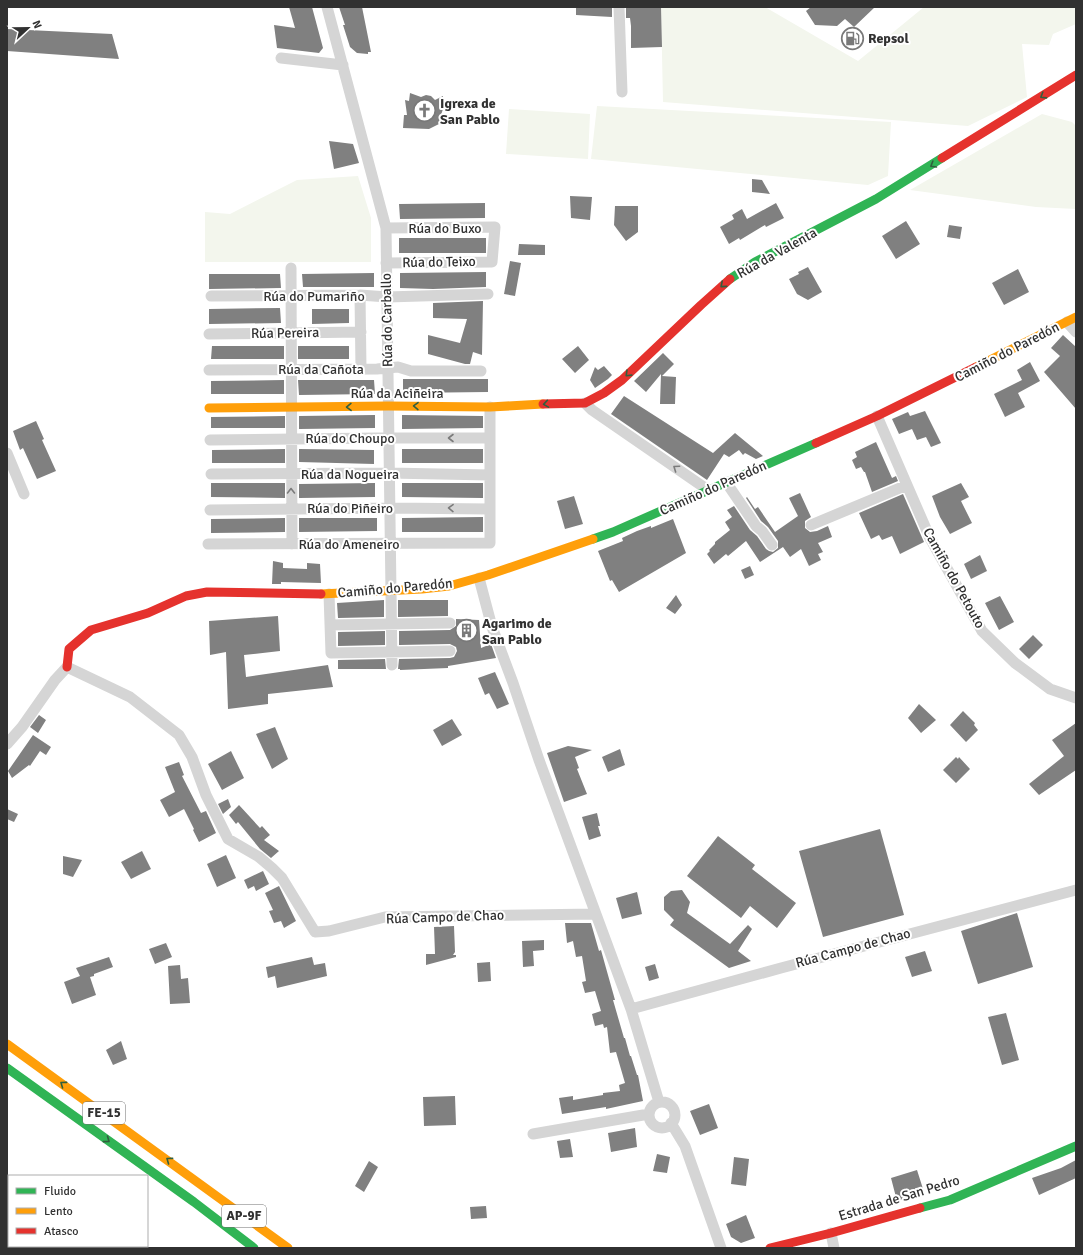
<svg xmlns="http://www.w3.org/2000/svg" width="1083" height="1255" viewBox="0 0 1083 1255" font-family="Signika,sans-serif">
	<rect width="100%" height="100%" fill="#fff"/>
	<path fill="#f3f6ed" d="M661 7H765L858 61 924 7H1076V24L1053 34 1049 45 1022 44 1027 97 968 126 663 102Z
		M597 106 891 122 888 176 868 185 591 159Z
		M509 109 590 114 588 159 506 154Z
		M1042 114 1072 122 1076 126V209L1036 207 910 190Z
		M358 176 371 218V262H205V212L230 214 297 180Z"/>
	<path fill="#808080" d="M289 7H312L323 48 319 53 277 48 274 25 295 28Z
		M339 7H362L371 52H368V54L357 53 350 47 343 25H345Z
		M576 7H612V17L576 15Z
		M626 7H661L662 47 631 48V26L630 18H626Z
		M811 7H875L854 27 845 19 837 26 815 25 806 11Z
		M7 29 112 34 119 59 7 51Z
		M410 93 421 97 426 95 431 96 435 100 443 96V109L441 115 444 117 439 124 429 129 403 128 404 115H407L405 100 409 101Z
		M329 141 353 144 359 163 334 169Z
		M752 179 762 180 770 194 752 192Z
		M570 196 592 197 590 220 571 218Z
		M485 203V218L400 219 399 204Z
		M776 203 784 218 766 227 765 225 740 240 739 238 729 244 720 227 734 219 732 215 742 209 747 219Z
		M615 206H638V232L626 241 614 225Z
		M906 221 920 244 896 259 882 236Z
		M949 225 962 227 960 239 947 237Z
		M399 238H486V253H399Z
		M519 244 545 245V255H518Z
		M510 261 521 263 515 296 504 294Z
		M808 267 822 292 808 300 797 294 789 279 799 274 798 272Z
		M1018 269 1029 292 1004 305 992 283Z
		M486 272V287L433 289 400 288V273Z
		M374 273V287H303L302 274Z
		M209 274H280L281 288 209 289Z
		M483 301 482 355 473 352 470 364H465L428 354V335L460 343 467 319 433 318V303Z
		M280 308 281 323 209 324V309Z
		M312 309H349V323L312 324Z
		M1063 335 1076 347V409L1044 372 1060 356 1051 348Z
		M212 346H284V359H211Z
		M298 346H349V359H298Z
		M578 346 589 360 575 373 562 359Z
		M663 353 674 364 662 376 676 377 675 404H660L661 374 646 392 634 381Z
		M1030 362 1040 381 1018 393 1025 407 1005 417 994 394 1022 380 1017 370Z
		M604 366 612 375 608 379 595 388 590 380 595 367 598 370Z
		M403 379H488V392L403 393Z
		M284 380V394H211V381Z
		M298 380H374L375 394 299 395Z
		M624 396 713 453 735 433 763 456 756 459 745 453 743 455 739 450 729 457 724 454 707 480 611 414Z
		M925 411 941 443 931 447 926 437 917 440 912 429 899 434 892 419 908 412 910 416Z
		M375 415V428L299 429V416Z
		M402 415 483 416V428L402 429Z
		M285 416V428H211V417Z
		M36 421 44 439 42 440 56 471 37 479 23 448 20 450 13 431Z
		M876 442 892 478 896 476 898 481 872 492 865 472H864L861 467 856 469 852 460 857 457 855 452Z
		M285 449V463H212V450Z
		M299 449 374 450V464L299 462Z
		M402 449H483V463H402Z
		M211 483H285V498L211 497Z
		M375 483V497L299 498V484Z
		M402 483H483V498L402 497Z
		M961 483 969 497 961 501 972 523 950 534 940 517 932 496Z
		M800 493 811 517 805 521V528L810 532 817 531 828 526 832 537 818 543 823 552 818 554 821 560 809 566 801 549 790 557 783 547 760 562 746 541 728 556 726 554 714 564 707 554 710 551 709 550 715 544V542L730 530 725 522 732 517 727 510 734 506 750 530 757 536 766 549 769 551 773 552 778 548V541L768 527 761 521 746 498 747 497 755 509 758 507 775 532 798 516 789 498Z
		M903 494 924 542 900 554 892 536 882 540 879 535 871 539 859 513Z
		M574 496 583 524 565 529 557 501Z
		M483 517V532H402V518Z
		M285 518V532L211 533V519Z
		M299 518H377V531L299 532Z
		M673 519 686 553 619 592 612 580 610 581 598 551 623 541 622 538 637 531 651 526V528Z
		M980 555 987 571 971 579 964 564Z
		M273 561 283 563V568L307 569V563L320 564 321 583 281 582V584H272Z
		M750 566 754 575 745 579 741 570Z
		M676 595 682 605 675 614 666 608Z
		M1000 596 1014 622 999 630 985 603Z
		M384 600V617L338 618 337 603Z
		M398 600H448V616L398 617Z
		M278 616 280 651 244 655 246 677 328 665 333 687 268 694V704L228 709 226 652 210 655 209 621Z
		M456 619 479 620 481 648 491 644 496 658 448 666V668L400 670V669H398L399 659 450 658 454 657 457 651 456 647 450 644 399 645V631L450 630 456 626Z
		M385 631V645L338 646V632Z
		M1033 635 1043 645 1029 659 1019 649Z
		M385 659 386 669H338V660Z
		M495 672 509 704 497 709 489 693 485 695 478 678Z
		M919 704 936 720 921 733 908 718Z
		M963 711 975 723 974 725 978 730 966 742 950 725Z
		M39 715 46 720 38 733 30 727Z
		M452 719 462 735 442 746 433 730Z
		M1076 723V770L1039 795 1029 784 1064 756 1052 740Z
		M275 727 288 759 272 769 256 734Z
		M33 735 51 747 46 755 40 751 30 766 29 765 12 778 8 771Z
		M568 746 592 750 575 757 579 768 577 769 587 794 564 802 547 753Z
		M620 749 625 765 608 772 602 757Z
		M231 751 244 778 222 790 208 764Z
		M956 757 958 759 959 757 970 769 956 783 943 770Z
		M179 762 184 775 182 776 201 813 206 811 216 833 199 842 193 830 194 829 184 809 169 817 160 800 175 792 165 767Z
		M228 799 231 807 223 814 218 804Z
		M239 805 260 828 262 826 270 835 264 840 279 851 271 858 260 849 238 822 236 824 229 815Z
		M7 809 18 814 14 822 7 819Z
		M597 813 600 826H598L601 836 589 840 582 817Z
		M880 829 904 915 823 937 799 851Z
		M718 836 755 865 752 869 796 903 777 928 750 906 741 918 687 876Z
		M142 851 151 869 131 879 121 862Z
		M226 855 236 878 217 887 207 864Z
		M63 856 82 860 73 877 63 874Z
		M263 871 269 884 256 891 254 886 248 889 244 880Z
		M279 886 296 921 284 928 281 921 274 923 269 911 273 910 265 893Z
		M682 890 690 902 687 913 730 944 748 925 752 929 738 951 751 961 729 968 670 925 674 920 664 910V897L671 891Z
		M637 892 642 914 622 919 616 898Z
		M1017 913 1033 967 978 984 961 931Z
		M565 923H591L599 951 601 950 606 968 615 1000H613L624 1038H625L630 1056H631L637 1075H638L643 1101 606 1109V1107L562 1114 559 1098 573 1096V1100L603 1095V1093L620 1091 619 1085 625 1083 616 1052 610 1053 607 1027 604 1028 603 1024 595 1026 592 1014 601 1011 595 991 585 993 582 982 586 981 582 956 576 957 573 941 567 943Z
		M454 926 455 952 453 955H456V957L426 965V954H435L434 927Z
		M544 940V950L533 951 534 966 523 967 522 941Z
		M166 943 172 957 155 964 149 949Z
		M925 951 932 971 912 977 905 957Z
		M109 957 113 967 94 974V976L90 977 96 995 72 1004 64 982 80 976 76 968Z
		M312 957 314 965 325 963 327 976 277 988 275 976 268 978 266 967Z
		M490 962 491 981 478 982 477 963Z
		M655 964 659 978 649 981 645 967Z
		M180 965 181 979 188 978 190 1003 170 1004 168 966Z
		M1006 1013 1019 1060 1002 1065 988 1017Z
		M121 1041 127 1059 113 1065 106 1050Z
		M455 1096 456 1125 424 1126 423 1097Z
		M709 1104 718 1128 700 1135 690 1111Z
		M635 1128 637 1147 611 1152 608 1133Z
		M570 1139 573 1157 560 1158 557 1141Z
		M657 1154 670 1157 667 1173 653 1171Z
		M734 1157 749 1159 746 1186 731 1184Z
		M1076 1160V1178L1039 1195 1032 1178 1061 1168Z
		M369 1161 378 1167 364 1192 355 1186Z
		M917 1170 924 1192 897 1201 891 1178Z
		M486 1206 487 1218 471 1219 470 1207Z
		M746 1215 755 1238 741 1243 731 1237 726 1224Z"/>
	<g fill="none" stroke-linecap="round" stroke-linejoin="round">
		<path stroke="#d5d5d5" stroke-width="11" d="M327 7 386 228 392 665
			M619 7 622 92
			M281 58 343 65
			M386 228 495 227 492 262 386 263
			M291 268 292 544
			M360 295 361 369
			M211 296 360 295 387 297 488 294
			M1067 322 1076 332
			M209 334 361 332
			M209 370 377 369 398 367 411 371H481
			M585 403 592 410 708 490
			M877 416 930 538 982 631 1015 663 1050 689 1076 698
			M210 440 377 438H490
			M7 453 24 494
			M211 474 389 473 490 475
			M726 482 756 526 762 531 772 545
			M210 510 390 508 490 509
			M811 525 907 485
			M208 544 490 543V407
			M479 578 492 627 513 683 539 760 631 1009 659 1102
			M329 594 331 653 450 651
			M330 625 450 623
			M7 744 22 727 55 680 67 667 130 697 179 735 192 757 206 795 228 839 259 857 272 868 282 878 315 932 329 931 385 917 596 914
			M631 1009 781 968 1076 890
			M649 1115a13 13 0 1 1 26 0a13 13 0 1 1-26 0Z
			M671 1123 685 1146 721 1248
			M533 1134 649 1114
			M831 1233 834 1248"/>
		<path stroke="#30b455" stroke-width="9" d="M730 279 755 262 876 199 942 158
			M593 539 613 532 816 443
			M7 1068 194 1202 254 1248
			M920 1208 950 1200 1076 1146"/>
		<path stroke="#ff9f0a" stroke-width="9" d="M976 367 1076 317
			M209 408 388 406 490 407 543 404
			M321 594 422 589 449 586 488 575 593 539
			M7 1044 288 1248"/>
		<path stroke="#e5322d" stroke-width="9" d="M942 158 1076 75
			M543 404 585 403 604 393 622 380 701 305 730 279
			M816 443 877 416 976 367
			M67 667 69 649 91 630 148 613 186 596 207 592 321 594
			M770 1248 831 1233 920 1208"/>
	</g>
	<defs><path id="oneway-chevron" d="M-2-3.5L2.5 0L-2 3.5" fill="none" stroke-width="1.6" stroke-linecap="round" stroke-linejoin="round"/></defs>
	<g stroke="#315f3e">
		<use href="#oneway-chevron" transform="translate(1043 96) rotate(148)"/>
		<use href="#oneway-chevron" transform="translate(933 165) rotate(149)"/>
		<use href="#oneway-chevron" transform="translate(723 285) rotate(139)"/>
		<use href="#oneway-chevron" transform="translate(628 374) rotate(136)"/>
		<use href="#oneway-chevron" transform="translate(546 404) rotate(171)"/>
		<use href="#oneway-chevron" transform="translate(416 406) rotate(-179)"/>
		<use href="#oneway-chevron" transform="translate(349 407) rotate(179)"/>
		<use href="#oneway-chevron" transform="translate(63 1084) rotate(-144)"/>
		<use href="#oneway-chevron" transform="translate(107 1140) rotate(36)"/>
		<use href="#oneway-chevron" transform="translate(169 1160) rotate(-144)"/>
	</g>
	<g stroke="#7b7b7b">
		<use href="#oneway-chevron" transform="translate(451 438) rotate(180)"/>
		<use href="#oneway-chevron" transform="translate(676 468) rotate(-145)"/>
		<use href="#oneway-chevron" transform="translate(291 491) rotate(-90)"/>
		<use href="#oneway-chevron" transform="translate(451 508) rotate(-179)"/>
	</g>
	<defs>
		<symbol id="fuel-ring" viewBox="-11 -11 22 22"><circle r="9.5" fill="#fff" stroke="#797979" stroke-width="1.5"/><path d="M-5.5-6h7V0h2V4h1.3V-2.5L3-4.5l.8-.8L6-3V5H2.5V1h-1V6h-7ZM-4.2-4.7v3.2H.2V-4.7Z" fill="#797979"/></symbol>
		<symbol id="church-ring" viewBox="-11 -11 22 22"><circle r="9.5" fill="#fff" stroke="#797979" stroke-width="1.5"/><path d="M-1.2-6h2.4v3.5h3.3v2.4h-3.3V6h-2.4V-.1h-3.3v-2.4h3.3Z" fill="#797979"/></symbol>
		<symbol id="building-ring" viewBox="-11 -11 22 22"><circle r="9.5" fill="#fff" stroke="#797979" stroke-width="1.5"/><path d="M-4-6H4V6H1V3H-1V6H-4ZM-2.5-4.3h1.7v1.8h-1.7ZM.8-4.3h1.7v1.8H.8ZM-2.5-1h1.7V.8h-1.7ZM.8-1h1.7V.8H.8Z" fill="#797979"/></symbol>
	</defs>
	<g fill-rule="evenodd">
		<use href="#fuel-ring" x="840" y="26" width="25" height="25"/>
		<use href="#church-ring" x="412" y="98" width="25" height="25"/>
		<use href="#building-ring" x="454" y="618" width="25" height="25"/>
	</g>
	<g text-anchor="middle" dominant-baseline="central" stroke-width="4" stroke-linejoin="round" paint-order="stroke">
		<g fill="#fff" stroke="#6f6f6f" stroke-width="1">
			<rect x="83" y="1102" width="42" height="22" rx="3"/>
			<rect x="222" y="1205" width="44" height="22" rx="3"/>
		</g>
		<g font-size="13" font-weight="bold" fill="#313131">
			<text x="104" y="1113">FE-15</text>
			<text x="244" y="1216">AP-9F</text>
		</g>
		<g font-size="14" font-weight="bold" fill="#313131" stroke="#fff" text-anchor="start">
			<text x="868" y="38">Repsol</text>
			<text x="440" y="103">Igrexa de<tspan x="440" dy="16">San Pablo</tspan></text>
			<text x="482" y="623">Agarimo de<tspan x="482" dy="16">San Pablo</tspan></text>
		</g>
		<g font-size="14" fill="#313131" stroke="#fff">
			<text x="445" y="228">Rúa do Buxo</text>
			<text transform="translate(777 253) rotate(-29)">Rúa da Valenta</text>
			<text transform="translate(439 262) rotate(-1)">Rúa do Teixo</text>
			<text x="314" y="296">Rúa do Pumariño</text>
			<text transform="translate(387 320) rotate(-91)">Rúa do Carballo</text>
			<text transform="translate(285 333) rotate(-1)">Rúa Pereira</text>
			<text transform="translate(1007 352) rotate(-27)">Camiño do Paredón</text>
			<text x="321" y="369">Rúa da Cañota</text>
			<text x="397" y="393">Rúa da Aciñeira</text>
			<text x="350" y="438">Rúa do Choupo</text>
			<text x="350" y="474">Rúa da Nogueira</text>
			<text transform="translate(713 488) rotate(-24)">Camiño do Paredón</text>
			<text x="350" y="508">Rúa do Piñeiro</text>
			<text x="349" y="544">Rúa do Ameneiro</text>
			<text transform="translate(954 578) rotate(61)">Camiño do Petouto</text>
			<text transform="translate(395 588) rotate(-5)">Camiño do Paredón</text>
			<text transform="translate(445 917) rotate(-2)">Rúa Campo de Chao</text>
			<text transform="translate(853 948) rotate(-15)">Rúa Campo de Chao</text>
			<text transform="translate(899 1198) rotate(-17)">Estrada de San Pedro</text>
		</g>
	</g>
	<rect width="1083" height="1255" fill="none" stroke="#313131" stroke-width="16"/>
	<rect x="8" y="1175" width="140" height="72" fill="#ffffff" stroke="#adadad"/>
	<rect x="16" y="1188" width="20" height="6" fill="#30b455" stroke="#adadad"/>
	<text x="44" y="1195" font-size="12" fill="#313131">Fluido</text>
	<rect x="16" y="1208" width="20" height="6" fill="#ff9f0a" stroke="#adadad"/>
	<text x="44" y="1215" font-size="12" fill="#313131">Lento</text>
	<rect x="16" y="1228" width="20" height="6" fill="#e5322d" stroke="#adadad"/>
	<text x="44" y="1235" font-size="12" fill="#313131">Atasco</text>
	<g transform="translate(28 28) rotate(68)" stroke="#ffffff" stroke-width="3" paint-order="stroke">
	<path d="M0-3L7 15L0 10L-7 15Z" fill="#313131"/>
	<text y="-6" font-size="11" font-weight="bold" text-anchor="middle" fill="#313131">N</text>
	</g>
</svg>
